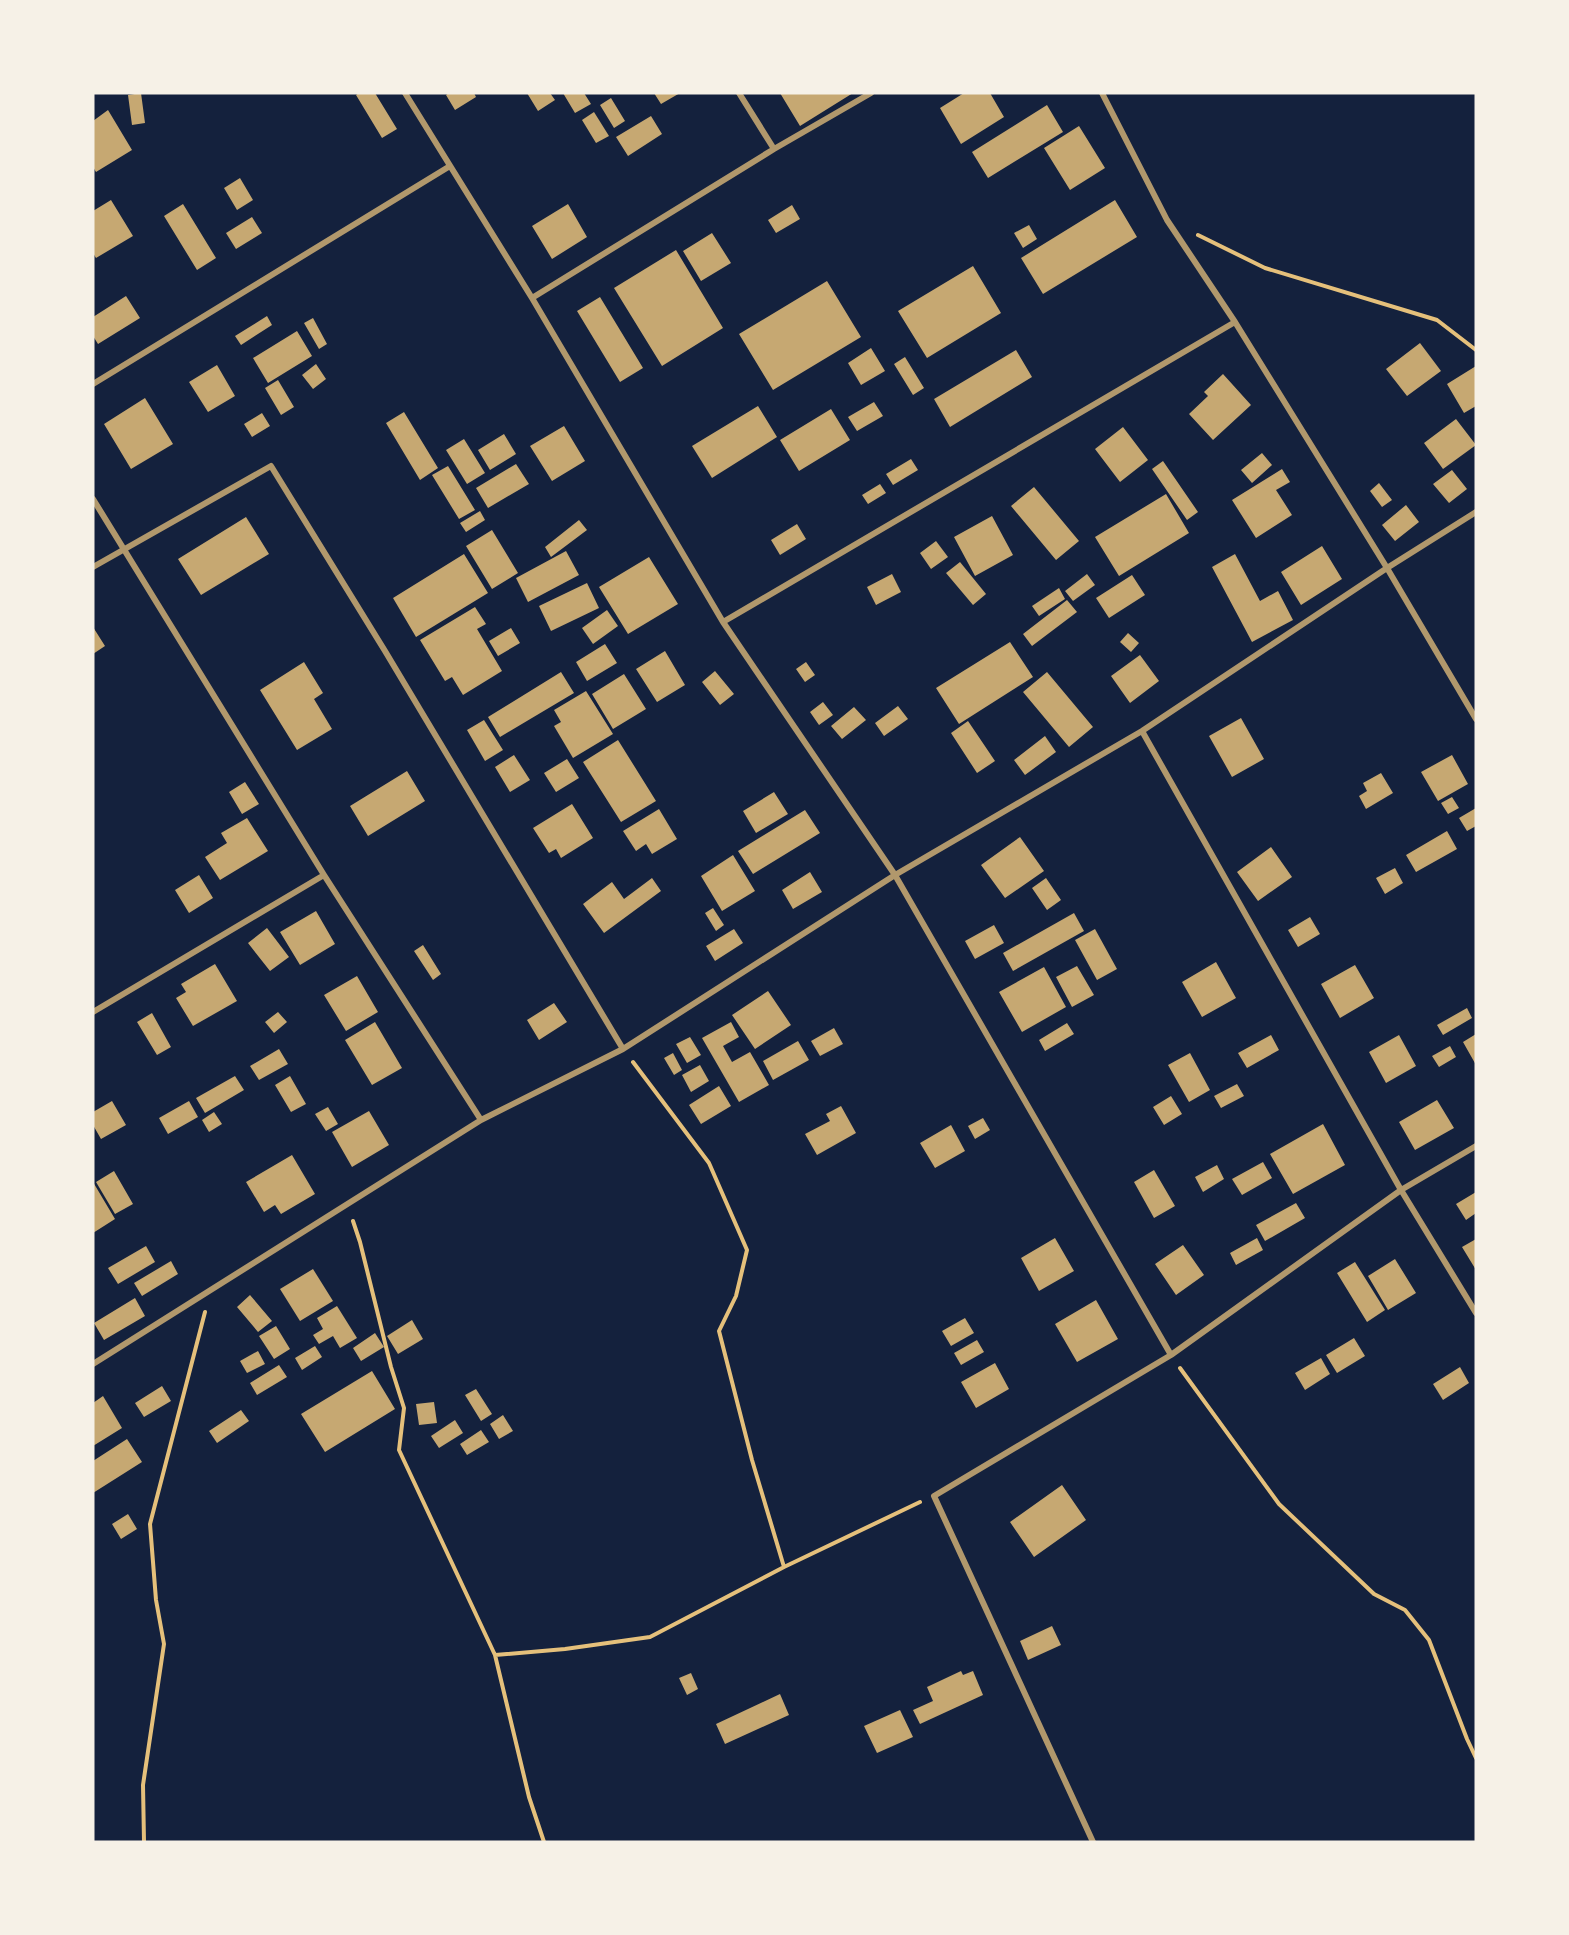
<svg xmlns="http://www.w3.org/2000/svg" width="1569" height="1935" viewBox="0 0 1569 1935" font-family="Cabin,sans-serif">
	<rect width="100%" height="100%" fill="#14213d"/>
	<path fill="#c6a872" d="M141 93 145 123 132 125 128 95Z
		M359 93H375L397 129 382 138 356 95Z
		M449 93H474L476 97 455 110 446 95Z
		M527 93H550L555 100 538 111Z
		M563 93H584L591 104 575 113Z
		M654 93H680L661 104Z
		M780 93H853L800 126Z
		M964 93H990L1004 117 961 144 940 108Z
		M611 98 625 121 614 128 600 105Z
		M1047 105 1063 132 988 178 972 152Z
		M108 110 132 150 96 172 93 167V121Z
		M594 112 609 136 596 143 582 120Z
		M651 116 662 134 628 156 616 137Z
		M1079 126 1105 168 1070 190 1044 148Z
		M240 178 253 200 237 210 224 188Z
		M111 200 133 236 96 258 93 253V211Z
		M1115 200 1137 237 1043 294 1021 258Z
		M183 204 216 258 197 270 164 216Z
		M568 204 587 237 552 259 532 226Z
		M792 205 800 219 776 233 768 220Z
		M252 217 262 233 236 249 226 233Z
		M1029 225 1037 239 1023 248 1014 233Z
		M712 233 731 263 701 281 683 251Z
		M676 250 723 328 662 366 614 288Z
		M973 266 1001 313 927 358 898 311Z
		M827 281 861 337 773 390 739 334Z
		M126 296 140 318 98 344 93 336V317Z
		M600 297 643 368 620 382 577 311Z
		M267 316 272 325 241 345 235 336Z
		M313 318 327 344 319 349 304 323Z
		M297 331 312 356 268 383 253 358Z
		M1420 343 1441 371 1407 396 1386 369Z
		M871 348 885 371 861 385 848 363Z
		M1016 350 1032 377 950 427 934 399Z
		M905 357 924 388 913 395 894 364Z
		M316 364 326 379 313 389 302 375Z
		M217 365 235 396 208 412 189 382Z
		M1476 366V406L1464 413 1447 384Z
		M1223 374 1251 405 1213 440 1189 414 1208 396 1204 392Z
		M278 380 294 407 281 415 265 388Z
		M145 398 173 444 131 469 104 424Z
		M874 402 883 416 857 431 848 417Z
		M758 406 777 437 712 478 692 446Z
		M831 409 850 440 799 471 780 440Z
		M404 412 438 468 420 480 386 423Z
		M262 413 270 426 252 437 244 424Z
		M1456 419 1476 445 1443 469 1424 443Z
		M564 426 585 461 552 481 530 446Z
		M1123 427 1148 460 1120 482 1095 449Z
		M504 434 516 454 490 470 478 450Z
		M464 439 485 473 467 484 446 450Z
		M1262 453 1272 465 1252 483 1241 470Z
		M911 459 918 470 893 485 886 474Z
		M1163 461 1198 512 1187 520 1152 469Z
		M516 464 529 484 488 508 476 488Z
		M448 466 475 510 459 519 432 475Z
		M1282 469 1290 482 1276 490 1292 515 1256 538 1232 500Z
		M1452 470 1467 489 1449 503 1433 484Z
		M1379 483 1392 500 1382 507 1370 491Z
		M880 484 886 493 868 504 862 495Z
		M1034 487 1079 541 1056 560 1011 506Z
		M1166 494 1189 533 1119 576 1095 537Z
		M1406 505 1419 522 1395 541 1382 525Z
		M480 511 485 520 466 532 460 523Z
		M992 516 1013 555 975 576 954 537Z
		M246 517 269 554 201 595 178 559Z
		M579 520 587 530 551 557 545 547Z
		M797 524 806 539 780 555 771 540Z
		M492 530 518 573 492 589 466 546Z
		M936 541 948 557 931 569 920 553Z
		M1322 546 1342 579 1301 605 1281 572Z
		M566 551 579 575 528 602 516 578Z
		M464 554 488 593 416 637 393 598Z
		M1235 554 1260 601 1278 591 1293 620 1252 642 1212 567Z
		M649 557 678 604 628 634 599 587Z
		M960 562 986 594 973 605 946 573Z
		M892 574 901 592 876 605 867 587Z
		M1087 574 1095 585 1073 601 1065 591Z
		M1132 575 1145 595 1109 618 1096 598Z
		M587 583 599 608 551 631 539 606Z
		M1059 588 1065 599 1039 616 1032 606Z
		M1067 600 1077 612 1032 646 1023 634Z
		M475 607 486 624 477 629 502 671 463 695 452 677 445 681 420 640Z
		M607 610 618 626 593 644 582 628Z
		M93 627 105 646 93 654Z
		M511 628 520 643 498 656 489 641Z
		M1128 633 1139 643 1131 652 1120 642Z
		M1010 642 1033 677 959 724 936 688Z
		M605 644 617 663 587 681 576 662Z
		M665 651 685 685 657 702 636 669Z
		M1140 655 1159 681 1130 703 1111 676Z
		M304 662 323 693 314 699 332 729 297 750 260 690Z
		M806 662 815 675 805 682 796 669Z
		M715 671 734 694 720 705 702 682Z
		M561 672 574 693 500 737 488 717Z
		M1047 672 1093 727 1069 747 1023 692Z
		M624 674 646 709 613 729 592 694Z
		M586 691 613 734 573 758 554 726 561 722 554 710Z
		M823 702 833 715 819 725 810 712Z
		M898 706 908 719 884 736 875 723Z
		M854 707 866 720 842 739 831 726Z
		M1241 718 1264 759 1232 777 1209 736Z
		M484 720 503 750 485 761 467 730Z
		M968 721 995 761 977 773 951 733Z
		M1045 736 1056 752 1025 775 1014 760Z
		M618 740 656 801 621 822 583 762Z
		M514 755 530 780 510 792 495 767Z
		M1452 755 1468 784 1438 801 1421 772Z
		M567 759 579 778 556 792 544 773Z
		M407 771 425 801 368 836 350 806Z
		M1381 773 1393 793 1366 809 1359 796 1367 791 1363 783Z
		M245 782 259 804 242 814 229 792Z
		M774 792 788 814 756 833 743 811Z
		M1452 797 1459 808 1448 814 1441 803Z
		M572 804 593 838 561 858 556 849 549 853 533 828Z
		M1476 808V826L1467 831 1459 818Z
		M659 809 677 839 652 854 646 844 636 851 623 831Z
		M805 810 820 833 753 874 738 851Z
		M247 818 268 851 220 880 205 857 227 843 221 833Z
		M1447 831 1457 849 1416 872 1406 855Z
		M1020 837 1044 871 1005 898 981 865Z
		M1271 847 1292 877 1258 901 1237 872Z
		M733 855 755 891 722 911 701 876Z
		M1395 868 1403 883 1385 894 1376 878Z
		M810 872 822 892 793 909 782 890Z
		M199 875 213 898 189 913 175 890Z
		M652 878 661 891 604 933 583 904 612 882 624 899Z
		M1046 878 1061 900 1047 910 1032 888Z
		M713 908 724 925 716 931 705 913Z
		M316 911 335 944 300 965 280 932Z
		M1074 913 1084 931 1013 971 1003 953Z
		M1310 917 1320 934 1298 947 1288 930Z
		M994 925 1004 943 975 959 965 941Z
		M267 928 289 957 270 971 248 943Z
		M734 929 743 943 715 961 706 946Z
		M1095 929 1117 969 1097 980 1075 940Z
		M423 945 441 974 433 980 414 951Z
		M1216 962 1236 998 1202 1017 1182 982Z
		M215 964 237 1001 193 1026 176 998 186 992 181 984Z
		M1355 965 1374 998 1340 1018 1321 984Z
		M1077 966 1094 995 1072 1007 1056 977Z
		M1044 967 1066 1007 1022 1032 999 992Z
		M357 976 378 1012 346 1031 324 995Z
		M768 991 791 1025 755 1049 732 1015Z
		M554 1003 567 1022 539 1040 527 1020Z
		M1467 1008 1472 1018 1443 1035 1437 1025Z
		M278 1012 287 1022 274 1033 265 1022Z
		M152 1013 171 1047 157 1055 137 1022Z
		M375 1022 402 1068 372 1085 345 1040Z
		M731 1022 739 1037 723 1046 732 1062 750 1052 769 1085 739 1102 702 1038Z
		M1067 1023 1074 1034 1045 1051 1039 1040Z
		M834 1028 843 1044 820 1056 811 1041Z
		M1476 1034V1065L1463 1042Z
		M1271 1035 1279 1050 1247 1068 1238 1053Z
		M1399 1035 1416 1066 1386 1083 1369 1052Z
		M690 1037 701 1055 687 1063 676 1044Z
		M798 1041 809 1060 773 1080 763 1061Z
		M1450 1046 1456 1057 1439 1067 1432 1056Z
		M279 1049 288 1064 259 1080 250 1066Z
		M673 1053 682 1070 674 1075 664 1058Z
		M1190 1053 1210 1090 1189 1102 1168 1065Z
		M700 1065 709 1081 691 1092 682 1075Z
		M235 1076 244 1090 205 1113 196 1098Z
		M290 1076 306 1104 291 1112 275 1085Z
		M1237 1084 1244 1096 1221 1108 1214 1096Z
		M719 1086 731 1106 701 1124 689 1105Z
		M1171 1096 1182 1114 1164 1125 1153 1107Z
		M1437 1100 1454 1128 1415 1150 1399 1122Z
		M112 1101 126 1125 101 1139 93 1125V1112Z
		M189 1101 198 1117 168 1134 159 1118Z
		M841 1106 856 1133 817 1155 805 1134 830 1121 826 1114Z
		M328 1107 338 1124 326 1131 315 1114Z
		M369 1111 389 1145 352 1167 332 1132Z
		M214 1112 222 1124 209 1132 202 1120Z
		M983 1118 990 1130 975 1139 968 1126Z
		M1323 1124 1345 1165 1293 1194 1270 1154Z
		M951 1125 965 1151 935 1168 920 1143Z
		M292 1155 315 1194 281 1214 275 1205 264 1212 246 1182Z
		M1263 1162 1272 1178 1242 1195 1232 1179Z
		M1217 1165 1224 1179 1203 1192 1195 1177Z
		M1154 1170 1175 1206 1154 1218 1134 1182Z
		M114 1171 133 1204 115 1214 96 1182Z
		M93 1182 115 1219 93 1233Z
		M1476 1192V1213L1466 1220 1456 1204Z
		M1296 1203 1305 1218 1265 1241 1256 1225Z
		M1055 1238 1074 1271 1039 1291 1021 1258Z
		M1257 1238 1263 1250 1236 1265 1230 1253Z
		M1476 1239V1270L1462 1247Z
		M1183 1245 1204 1275 1176 1295 1155 1264Z
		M146 1246 155 1262 118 1284 108 1268Z
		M1395 1259 1416 1293 1388 1310 1368 1276Z
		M171 1261 178 1274 142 1296 134 1283Z
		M1355 1262 1385 1310 1367 1322 1337 1273Z
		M313 1269 333 1301 300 1321 280 1289Z
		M250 1295 272 1321 258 1332 237 1307Z
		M135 1298 145 1316 104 1340 94 1323Z
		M1096 1300 1118 1339 1077 1362 1055 1324Z
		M337 1306 357 1338 340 1348 333 1336 319 1344 313 1335 323 1329 317 1318Z
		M965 1318 974 1333 951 1346 942 1331Z
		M412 1320 423 1339 398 1354 387 1336Z
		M276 1326 290 1349 274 1359 259 1336Z
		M375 1333 384 1347 361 1361 353 1348Z
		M1354 1338 1365 1356 1337 1373 1326 1355Z
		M977 1340 984 1352 961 1365 954 1353Z
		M315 1346 322 1357 302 1370 295 1358Z
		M258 1351 265 1364 247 1373 240 1361Z
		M1321 1358 1330 1374 1305 1390 1295 1373Z
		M995 1363 1009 1389 976 1408 961 1382Z
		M279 1365 287 1377 257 1395 250 1383Z
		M1460 1367 1469 1383 1443 1400 1433 1384Z
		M372 1371 395 1409 325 1452 301 1414Z
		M162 1386 171 1401 144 1417 135 1403Z
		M476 1389 492 1414 481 1421 465 1395Z
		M103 1396 122 1428 93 1446V1403Z
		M434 1402 437 1423 419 1425 416 1404Z
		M241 1410 249 1421 217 1443 209 1431Z
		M503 1415 513 1431 499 1439 490 1424Z
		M455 1420 463 1433 439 1448 431 1436Z
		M481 1430 489 1442 467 1455 460 1444Z
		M127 1439 142 1462 93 1493V1461Z
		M1062 1485 1086 1520 1034 1557 1010 1522Z
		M128 1514 137 1529 121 1539 112 1524Z
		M1052 1626 1061 1645 1028 1660 1020 1641Z
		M961 1671 963 1675 973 1671 983 1695 920 1724 913 1710 933 1701 927 1687Z
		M691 1673 698 1689 687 1695 679 1678Z
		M780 1694 789 1715 725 1744 716 1724Z
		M900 1710 913 1737 877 1753 864 1726Z"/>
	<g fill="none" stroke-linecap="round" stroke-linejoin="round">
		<path stroke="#e5c07b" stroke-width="4" d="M1198 235 1265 268 1437 320 1476 350
			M633 1062 709 1163 747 1250 736 1296 719 1331 752 1460 784 1567
			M353 1221 360 1242 391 1367 404 1408 399 1450 495 1655 529 1797 544 1842
			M1180 1368 1279 1504 1374 1594 1405 1610 1429 1640 1467 1739 1476 1758
			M495 1655 565 1649 650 1637 784 1567 920 1502
			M144 1842 143 1785 164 1644 156 1600 150 1524 205 1312"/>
		<path stroke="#b1986c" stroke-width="6" d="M405 93 532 298 723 622 895 875 1171 1355
			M739 93 774 149
			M1102 93 1167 220 1235 322 1387 568 1476 719
			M532 298 774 149 871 93
			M93 384 450 166
			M93 499 324 875 481 1120
			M93 567 271 466 385 651 623 1049
			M723 622 1235 322
			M1142 731 1401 1190 1476 1313
			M93 1012 324 875
			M93 1364 481 1120 623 1049 895 875 1142 731 1387 568 1476 512
			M1093 1842 934 1496 1171 1355 1401 1190 1476 1146"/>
	</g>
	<rect width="1569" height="1935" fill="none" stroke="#f6f1e7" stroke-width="189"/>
</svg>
